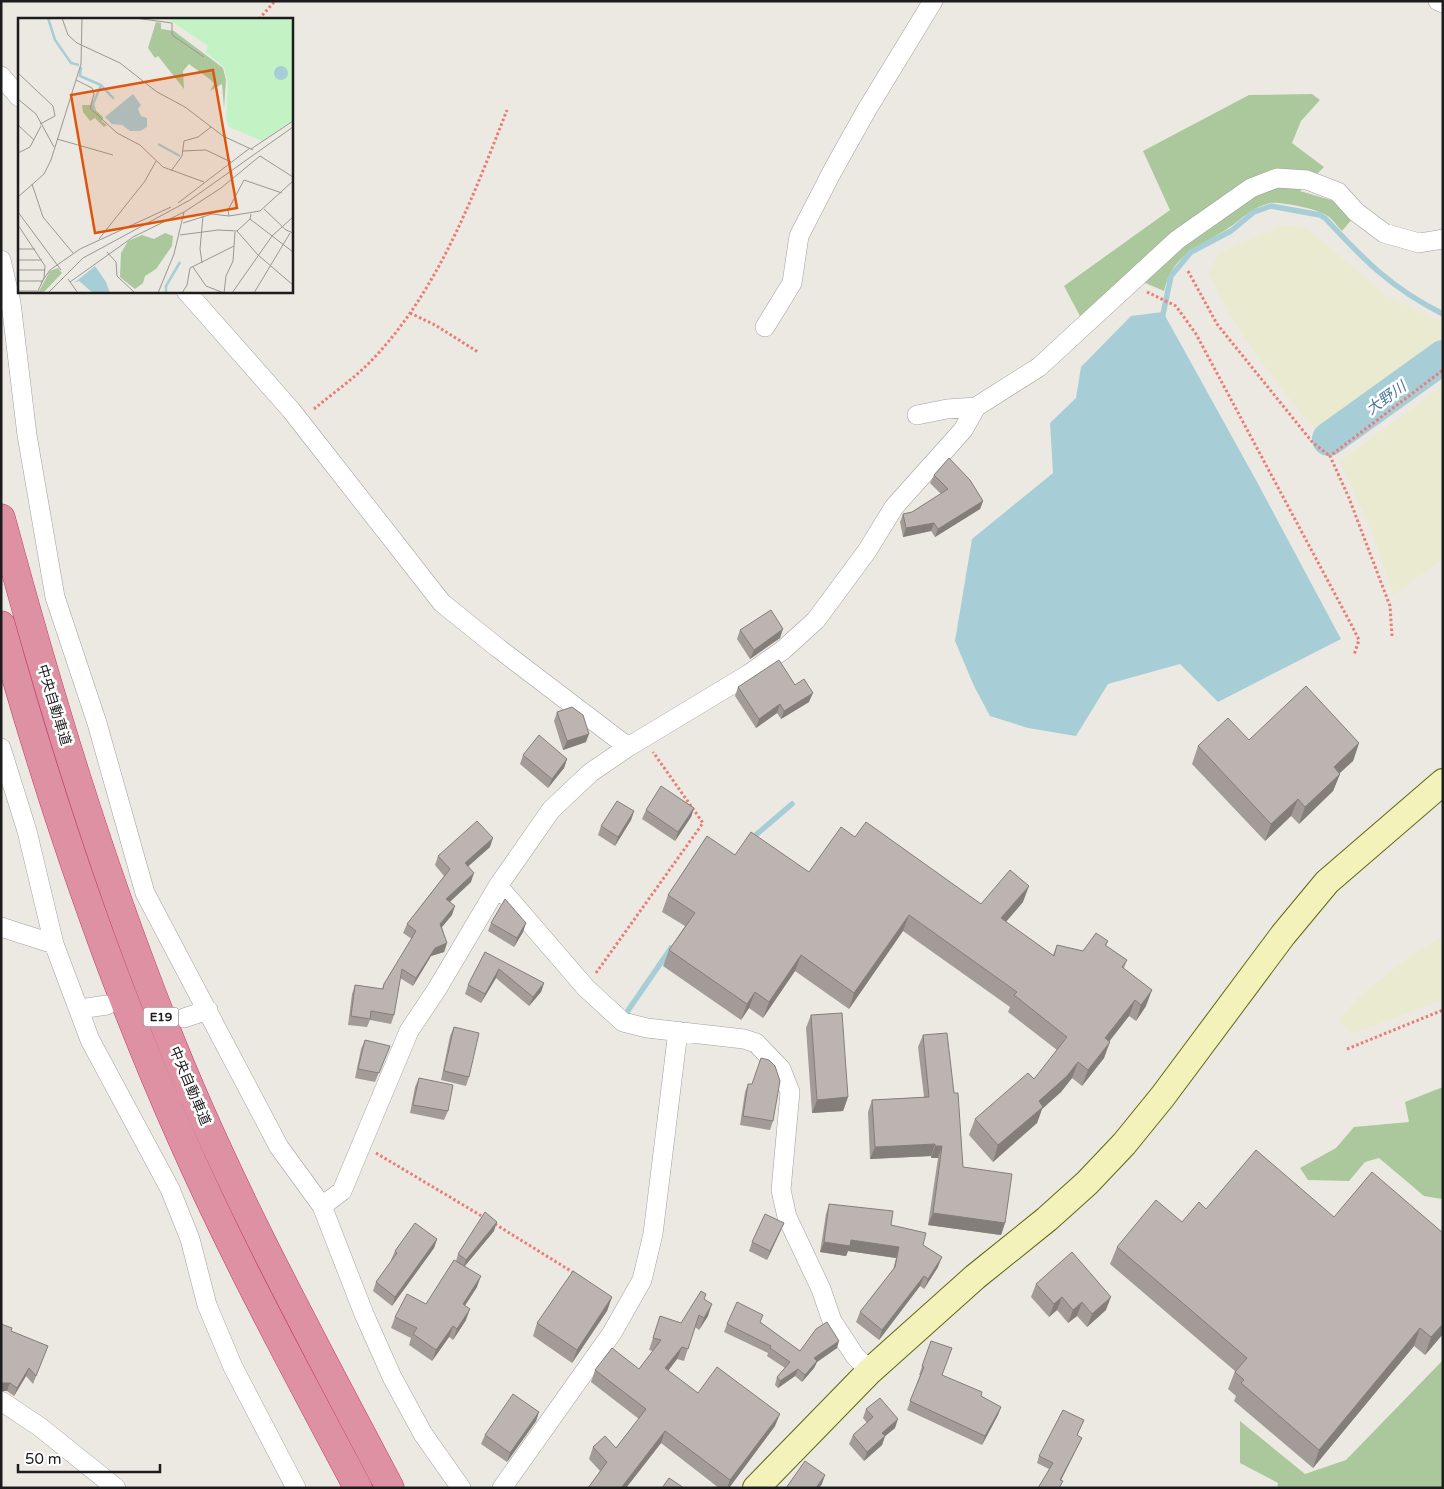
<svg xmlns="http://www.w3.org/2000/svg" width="1444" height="1489" viewBox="0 0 1444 1489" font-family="'Varela Round','Noto Sans JP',sans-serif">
	<rect width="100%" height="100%" fill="#ece9e3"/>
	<path fill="#e9eacf" d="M1284 225 1308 229 1387 296 1443 323V349L1323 437 1301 413 1256 355 1231 316 1209 273 1219 253Z
		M1443 386V559L1393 595 1370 527 1340 461Z
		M1443 936V1000L1351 1034 1339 1019 1361 995 1413 954Z"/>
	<path fill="#aac89b" d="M1312 94 1320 100 1301 121 1292 143 1324 167 1300 191 1334 201 1353 218 1342 231C1337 226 1332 218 1326 215 1318 209 1279 201 1270 203 1252 207 1241 220 1227 229 1198 248 1173 253 1164 291L1143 282 1132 271 1080 316 1064 286 1170 210 1143 151 1249 95Z
		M1443 1087 1442 1199 1424 1196 1379 1158 1365 1162 1349 1181 1308 1180 1300 1168 1336 1148 1354 1127 1409 1122 1405 1102Z
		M1443 1360V1488H1277L1278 1483 1240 1463V1421L1305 1474 1346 1460Z"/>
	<path fill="#a7cdd6" d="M1163 312 1257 482 1341 639 1218 702 1180 664 1108 684 1076 736 1028 728 990 716 974 686 955 641 972 539 1053 473 1050 423 1076 398 1081 367 1131 316Z"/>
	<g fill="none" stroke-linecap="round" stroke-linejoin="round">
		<path stroke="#a7cdd6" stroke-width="5.5" d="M1162 319 1171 276 1191 252 1231 231 1254 212 1271 206 1320 215 1325 218C1364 260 1391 288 1443 314
			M750 840 792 804
			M627 1012 671 948"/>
		<path stroke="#a7cdd6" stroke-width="34" d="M1329 439 1443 357"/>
		<defs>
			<path id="street" d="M1438 1 1443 3
				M1 76 19 97
				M1 260 11 303 27 435 55 597 97 723 145 893 279 1147 322 1206 364 1314 392 1377 423 1434 461 1488
				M186 291 291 410 442 603 498 648 628 747
				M765 327 792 283 799 236 833 170 866 111 933 1
				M917 415 947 409 976 407
				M1 748 27 831 54 944 90 1040 170 1189 190 1239 207 1305 233 1367 296 1488
				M498 886 586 988 623 1022 647 1028 744 1039 756 1043 781 1069 790 1092 781 1190 787 1217 821 1289 832 1321 855 1356 870 1371
				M1 927 54 944
				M80 1009 107 1005
				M184 1018 208 1010
				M322 1206 342 1191 409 1031 437 989 498 886 551 810 590 773 628 747 749 674 783 650 816 620 867 551 894 507 963 430 976 407 1039 367 1177 240 1251 188 1277 178 1307 180 1338 192 1356 212 1384 233 1419 243 1443 239
				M1 1401 40 1427 116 1488
				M502 1488 612 1333 642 1280 653 1234 678 1031"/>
			<path id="secondary" d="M756 1488 870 1371 975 1277 1047 1219 1087 1183 1124 1144 1163 1096 1283 935 1327 882 1443 782"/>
			<path id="highway" d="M1 518C47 688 97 855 162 1019 225 1181 309 1334 390 1488
				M1 625C50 800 108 974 182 1139 235 1259 297 1373 358 1488"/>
		</defs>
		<use href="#street" stroke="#a0a0a0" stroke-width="20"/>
		<use href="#secondary" stroke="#61670f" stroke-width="28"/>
		<use href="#highway" stroke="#c5356c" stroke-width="29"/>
		<path stroke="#eb7c75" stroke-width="3" stroke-dasharray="2.5 2.5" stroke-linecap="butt" d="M259 19 275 1
			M1188 271 1217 324 1313 443 1330 456
			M1147 292 1176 306 1196 334 1352 626 1359 640 1354 655
			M410 313 435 325 478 352
			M314 409C333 393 355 378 372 360 438 291 473 197 507 110
			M1392 636 1390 606 1349 498 1330 456 1443 370
			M596 973 703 823 653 752
			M1347 1049 1443 1010
			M376 1153 485 1218
			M495 1224 574 1273"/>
		<use href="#street" stroke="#fff" stroke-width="19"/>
		<use href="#secondary" stroke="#f2f2ba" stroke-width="26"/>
		<use href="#highway" stroke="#dd91a2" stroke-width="28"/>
	</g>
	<path fill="#a29b97" d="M934 475 983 501 980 509 935 537 931 531 903 537 900 522 903 514 912 512 941 494 930 483Z
		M740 630 780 638 750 659 737 639Z
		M795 685 809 702 781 719 777 713 756 728 735 696 738 687Z
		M557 712 586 742 563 750 554 721Z
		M1249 740 1359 743 1353 761 1339 773 1340 774 1333 791 1299 824 1291 816 1265 841 1192 764 1198 746Z
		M523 755 567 759 564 768 548 788 520 764Z
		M694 808 691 817 675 841 642 819 646 810Z
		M634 811 631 820 615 846 598 835 601 826Z
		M855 837 981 904 1023 902 1006 922 1053 955 1057 945 1083 951 1108 941 1106 946 1127 960 1124 968 1146 1006 1136 1021 1129 1016 1109 1042 1104 1058 1082 1086 1072 1078 1061 1092 1042 1109 1037 1123 993 1162 969 1135 975 1119 1034 1079 1057 1050 1008 1012 1010 1007 903 931 849 1009 795 971 763 1018 749 1008 741 1020 663 966 669 950 685 926 662 912 668 895 735 855 809 872Z
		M490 847 468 866 471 882 450 902 452 915 442 927 447 943 444 952 431 956 413 986 400 978 394 1015 391 1024 370 1020 367 1027 348 1025 352 994 355 985 382 989 384 984 412 939 403 933 407 924 444 876 435 865 438 856Z
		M491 923H526L523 932 514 947 488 931Z
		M485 952 544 983 541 992 529 1006 496 978 481 1003 465 994 468 985Z
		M811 1015 848 1097 843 1111 812 1113 806 1028Z
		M454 1027 469 1077 466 1086 441 1080 450 1036Z
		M923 1035 954 1093 963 1167 1005 1223 1001 1235 928 1225 938 1158H931V1156L870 1159 868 1112 872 1100 924 1097 918 1047Z
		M365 1040 390 1046 375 1082 355 1078 361 1049Z
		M419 1078 448 1111 444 1120 410 1113 415 1087Z
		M748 1084 773 1121 770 1130 740 1125 745 1092Z
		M829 1204 891 1225 923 1245 938 1267 924 1289 920 1286 879 1340 856 1322 860 1312 893 1270 896 1258 848 1251 846 1256 820 1252 826 1214Z
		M1334 1217 1443 1233V1334L1425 1355 1414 1346 1313 1468 1234 1401 1236 1396 1228 1389 1235 1371 1110 1264 1117 1247 1182 1222Z
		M784 1223 780 1232 767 1260 749 1251 752 1242Z
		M494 1231 465 1266 477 1287 465 1305 466 1320 453 1340 449 1337 432 1361 409 1345 411 1338 391 1328 395 1317 426 1304 456 1261 458 1254Z
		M437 1239 434 1248 392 1306 373 1291 376 1282 392 1261 391 1260 395 1251Z
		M1036 1284 1106 1310 1087 1327 1077 1316 1068 1323 1057 1310 1049 1317 1031 1297Z
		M612 1297 607 1311 572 1363 533 1336 537 1323Z
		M704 1299 708 1316 699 1330 695 1327 684 1361 677 1359 668 1371 698 1393 775 1426 729 1488H719L661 1443 626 1488H588L600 1471 589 1459 593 1447 616 1448 639 1419 591 1382 595 1370 639 1369 653 1351 649 1350 660 1316 681 1323Z
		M760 1322 800 1351 837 1348 817 1362 814 1368 802 1382 795 1376 778 1388 775 1385 777 1377 785 1368 767 1356 768 1353 724 1332 727 1324Z
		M1 1324 11 1331 48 1346 33 1384 26 1376 14 1396 7 1391H1Z
		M931 1341 942 1375 1001 1407 998 1415 982 1445 907 1410 920 1375H919Z
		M866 1409 895 1428 885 1436 882 1445 864 1461 849 1444 853 1435 867 1423 863 1418Z
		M539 1412 536 1421 507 1462 481 1444 485 1435Z
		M1084 1420 1077 1436 1082 1438 1061 1480 1049 1469 1037 1463 1039 1456Z"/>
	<path fill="#847e7b" d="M983 501 980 509 935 537 938 529Z
		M934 523 931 531 903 537 906 528Z
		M783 629 780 638 750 659 754 650Z
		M813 693 809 702 781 719 784 711Z
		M780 704 777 713 756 728 759 719Z
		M589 734 586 742 563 750 567 741Z
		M1359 743 1353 761 1327 785 1334 767Z
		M567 759 564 768 548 788 552 779Z
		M1340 774 1333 791 1299 824 1305 807Z
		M1298 799 1291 816 1265 841 1271 824Z
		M694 808 691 817 675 841 678 832Z
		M634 811 631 820 615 846 618 837Z
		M493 838 490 847 462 872 465 863Z
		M474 873 471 882 443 908 446 899Z
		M1029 886 1023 902 995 934 1001 918Z
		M455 906 452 915 437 933 440 924Z
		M909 915 903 931 849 1009 854 993Z
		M526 923 523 932 514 947 517 938Z
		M447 943 444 952 431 956 413 986 416 978 435 948Z
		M801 955 795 971 763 1018 769 1002Z
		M499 969 496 978 481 1003 485 994Z
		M544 983 541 992 529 1006 533 997Z
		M1152 990 1146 1006 1136 1021 1141 1005Z
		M755 992 749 1008 741 1020 747 1004Z
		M1135 1000 1129 1016 1099 1054 1105 1038Z
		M1110 1042 1104 1058 1082 1086 1088 1070Z
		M1078 1062 1072 1078 1061 1092 1042 1109 1037 1123 993 1162 998 1145 1039 1101Z
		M848 1097 843 1111 812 1113 817 1100Z
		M935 1144 931 1156 870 1159 875 1147Z
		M935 1146H942L938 1158H931Z
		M933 1213 1005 1223 1001 1235 928 1225Z
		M497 1222 494 1231 463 1268 466 1260Z
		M784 1223 780 1232 767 1260 770 1251Z
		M437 1239 434 1248 392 1306 395 1297Z
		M851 1240 899 1247 896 1258 848 1251 846 1256 820 1252 824 1242Z
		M942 1257 938 1267 924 1289 928 1279Z
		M481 1276 477 1287 459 1315 463 1304Z
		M924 1276 920 1286 879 1340 882 1330Z
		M612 1297 607 1311 572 1363 577 1350Z
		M1062 1297 1057 1310 1049 1317 1054 1304Z
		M1111 1297 1106 1310 1087 1327 1092 1314Z
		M1082 1302 1077 1316 1068 1323 1073 1310Z
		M712 1304 708 1316 699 1330 704 1318Z
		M470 1309 466 1320 453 1340 457 1329Z
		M1443 1324V1334L1425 1355 1431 1337Z
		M453 1326 449 1337 432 1361 436 1350Z
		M1420 1328 1414 1346 1313 1468 1319 1450Z
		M839 1341 837 1348 817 1362 814 1368 802 1382 805 1375 814 1358Z
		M682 1347 677 1359 661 1380 665 1368Z
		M29 1368 26 1376 14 1396 17 1388Z
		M798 1369 795 1376 778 1388 780 1381Z
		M1 1383H10L7 1391H1Z
		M1001 1407 998 1415 982 1445 985 1436Z
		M539 1412 536 1421 507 1462 510 1453Z
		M780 1414 775 1426 729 1488H727L730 1480Z
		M898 1419 895 1428 878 1442 882 1433Z
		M665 1431 661 1443 626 1488H621Z
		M885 1436 882 1445 864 1461 867 1452Z
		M1082 1438 1058 1486 1060 1480Z
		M825 1475 822 1484 819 1488H816Z"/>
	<path fill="#bcb4b0" stroke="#847e7b" d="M949 458 970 480 983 501 938 529 934 523 906 528 903 514 912 512 948 489 934 475Z
		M771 610 783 629 754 650 740 630Z
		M779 660 795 685 804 679 813 693 784 711 780 704 759 719 738 687Z
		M1306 686 1359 743 1334 767 1340 774 1305 807 1298 799 1271 824 1198 746 1228 718 1249 740Z
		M572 707 583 715 589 734 567 741 557 712Z
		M539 735 567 759 552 779 523 755Z
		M661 786 694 808 678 832 646 810Z
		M617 801 634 811 618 837 601 826Z
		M477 821 493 838 465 863 474 873 446 899 455 906 440 924 447 943 435 948 416 978 402 969 394 1015 371 1011 370 1019 351 1016 355 985 383 989 384 984 416 931 407 924 450 869 438 856Z
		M866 822 981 904 1010 870 1029 886 1001 918 1054 956 1057 945 1083 951 1096 933 1108 941 1105 945 1127 960 1122 967 1152 990 1141 1005 1135 1000 1105 1038 1110 1042 1088 1070 1078 1062 1067 1076 1039 1101 1043 1107 998 1145 975 1119 1028 1073 1034 1079 1067 1037 1014 995 1017 992 909 915 854 993 801 955 769 1002 755 992 747 1004 669 950 695 913 668 895 707 836 735 855 751 832 809 872 841 827 855 837Z
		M505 899 526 923 517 938 491 923Z
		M485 952 544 983 533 997 499 969 485 994 468 985Z
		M842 1013 848 1097 817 1100 811 1015Z
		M454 1027 479 1033 469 1077 444 1071Z
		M947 1033 954 1093H958L963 1167 1012 1174 1005 1223 933 1213 942 1146H935V1144L875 1147 872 1100 929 1097 923 1035Z
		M365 1040 390 1046 379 1073 358 1069Z
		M761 1058 769 1060 775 1066 780 1081 773 1121 743 1116 748 1084H752Z
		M419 1078 453 1085 448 1111 413 1105Z
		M1256 1150 1334 1217 1372 1172 1443 1233V1324L1431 1337 1420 1328 1319 1450 1241 1383 1244 1380 1235 1372 1247 1358 1117 1247 1156 1200 1182 1222 1199 1202 1206 1209Z
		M829 1204 893 1211 891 1225 926 1233 923 1245 942 1257 928 1279 924 1276 882 1330 860 1312 895 1267 899 1247 851 1240 850 1246 824 1242Z
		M485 1212 497 1222 466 1260 458 1254Z
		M765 1214 784 1223 770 1251 752 1242Z
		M415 1223 437 1239 395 1297 376 1282 397 1253 395 1251Z
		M1072 1252 1111 1297 1092 1314 1082 1302 1073 1310 1062 1297 1054 1304 1036 1284Z
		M454 1260 481 1276 463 1304 470 1309 457 1329 453 1326 436 1350 413 1334 417 1328 395 1317 407 1294 426 1304Z
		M573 1271 612 1297 577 1350 537 1323Z
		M701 1291 706 1294 704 1299 712 1304 704 1318 699 1315 688 1349 682 1347 665 1368 698 1393 717 1367 780 1414 730 1480 665 1431 621 1488H588L607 1462 593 1447 605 1436 616 1448 646 1409 595 1370 612 1348 639 1369 661 1340 653 1338 660 1316 681 1323Z
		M737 1302 763 1315 760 1322 800 1351 816 1329 827 1322 839 1341 814 1358 817 1361 805 1375 798 1369 780 1381 777 1377 790 1362 770 1348 771 1346 727 1324Z
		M1 1324 12 1328 11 1331 48 1346 36 1376 29 1368 17 1388 10 1383H1Z
		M931 1341 952 1348 942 1375 982 1392 981 1396 1001 1407 985 1436 910 1401 924 1367 922 1366Z
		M513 1394 539 1412 510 1453 485 1435Z
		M880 1398 898 1419 882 1433 885 1436 867 1452 853 1435 873 1417 866 1409Z
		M1063 1410 1084 1420 1077 1435 1082 1438 1060 1480 1063 1481 1059 1488H1038L1053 1463 1039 1456Z
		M805 1461 825 1475 816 1488H786Z
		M669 1478 684 1488H662Z"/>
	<g text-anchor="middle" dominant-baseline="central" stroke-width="5" stroke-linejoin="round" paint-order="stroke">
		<rect fill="#fff" stroke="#606060" stroke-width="1" x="143.5" y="1007.5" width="35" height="19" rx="4"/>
		<g font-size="12" font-weight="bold" fill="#1c1c1c">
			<text x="161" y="1017">E19</text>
		</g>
		<g font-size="14" fill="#1c1c1c" stroke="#fff">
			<text transform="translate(54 705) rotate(73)">中央自動車道</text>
			<text transform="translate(190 1086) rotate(67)">中央自動車道</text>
		</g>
		<g font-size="15" font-style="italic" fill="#50789a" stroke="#fff">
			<text transform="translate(1386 398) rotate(-36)">大野川</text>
		</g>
	</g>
	<g transform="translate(18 18)">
		<rect width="275" height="275" fill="#ece9e3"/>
		<path d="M138 4 143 5V11L156 13 205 50 208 62 206 90 204 66 192 73 196 66 193 62 171 46 165 53 166 71 140 38 137 40 130 30ZM75 82V90L85 99 84 103 89 107 86 109 77 100 72 103 65 94 64 87H73ZM147 215 155 218 154 228 138 251 127 258 125 265 117 271 102 259 103 235 110 223 124 217 136 221ZM40 250 44 255 25 275H20L32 253Z" fill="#aac89b"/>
		<path d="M149 0H275V102L244 123 211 109 208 101 210 66 206 49 187 34 190 28Z" fill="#c3f3c5"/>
		<path d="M256 55a7 7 0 1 1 14 0a7 7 0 1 1-14 0ZM115 76 123 87 120 91 123 98 129 100V109L122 113H112L104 107 94 106 87 99ZM77 248 88 264 92 275H75L61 263 56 265Z" fill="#a7cdd6"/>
		<path fill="none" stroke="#a7cdd6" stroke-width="2.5" d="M30 0 37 22 53 45 61 47M63 49 62 58 83 67 96 81M77 93 75 86 83 67M140 126 162 138M148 275V268L162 244"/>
		<path fill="none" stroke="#999793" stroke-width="1" d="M44 0 50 17 59 25 102 45 139 74 167 89 205 118 235 132M117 0 154 5V17L186 39M0 55 35 88 37 98 22 106M58 62 74 70 76 76 72 90 99 115 122 127 145 149 186 164M0 81 18 96 36 129M0 107 16 122M39 121 95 137M233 131 275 103M164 133 188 132 213 144M0 135 12 129 23 108M242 138 275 159M153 153 164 138 166 123 180 119 193 109M14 166 25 199 55 235M0 179 26 156 33 142 63 46 64 0M160 185 232 130M246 191 268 212 275 215M0 194 43 252M211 198 210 192 226 162 264 175M232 201 275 234M165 205 194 196 211 198 242 193 275 163M0 207 27 248 26 260 19 275M219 213 240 237 275 267M162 217 200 212 219 213 232 201 233 196M81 221 127 163 138 143M0 231H17M89 234 98 244 99 258 117 275M0 242H24M184 245 182 231 185 198M175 249 188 268 206 275M0 252H27M50 261 60 275M0 263H25M52 264 115 219 166 194 203 170 242 138M23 265 32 252 62 231 153 189M0 273H19M30 275 65 240 172 182 275 109M140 275 156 236 166 194M164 275 169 267 172 250 216 228M206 275 208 258 215 243 217 214M214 275 254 218 275 199M236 275 272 215"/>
		<path fill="#de560d" fill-opacity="0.15" stroke="#de560d" stroke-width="2.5" d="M195 52 219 190 77 215 53 77Z"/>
		<rect width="275" height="275" fill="none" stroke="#1c1c1c" stroke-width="2.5"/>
	</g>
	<rect width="1444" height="1489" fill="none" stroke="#1c1c1c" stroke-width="5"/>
	<path d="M18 1464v8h142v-8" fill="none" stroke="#1c1c1c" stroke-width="2.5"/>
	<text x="25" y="1464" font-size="15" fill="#1c1c1c" stroke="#ffffff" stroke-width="4" paint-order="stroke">50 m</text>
</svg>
